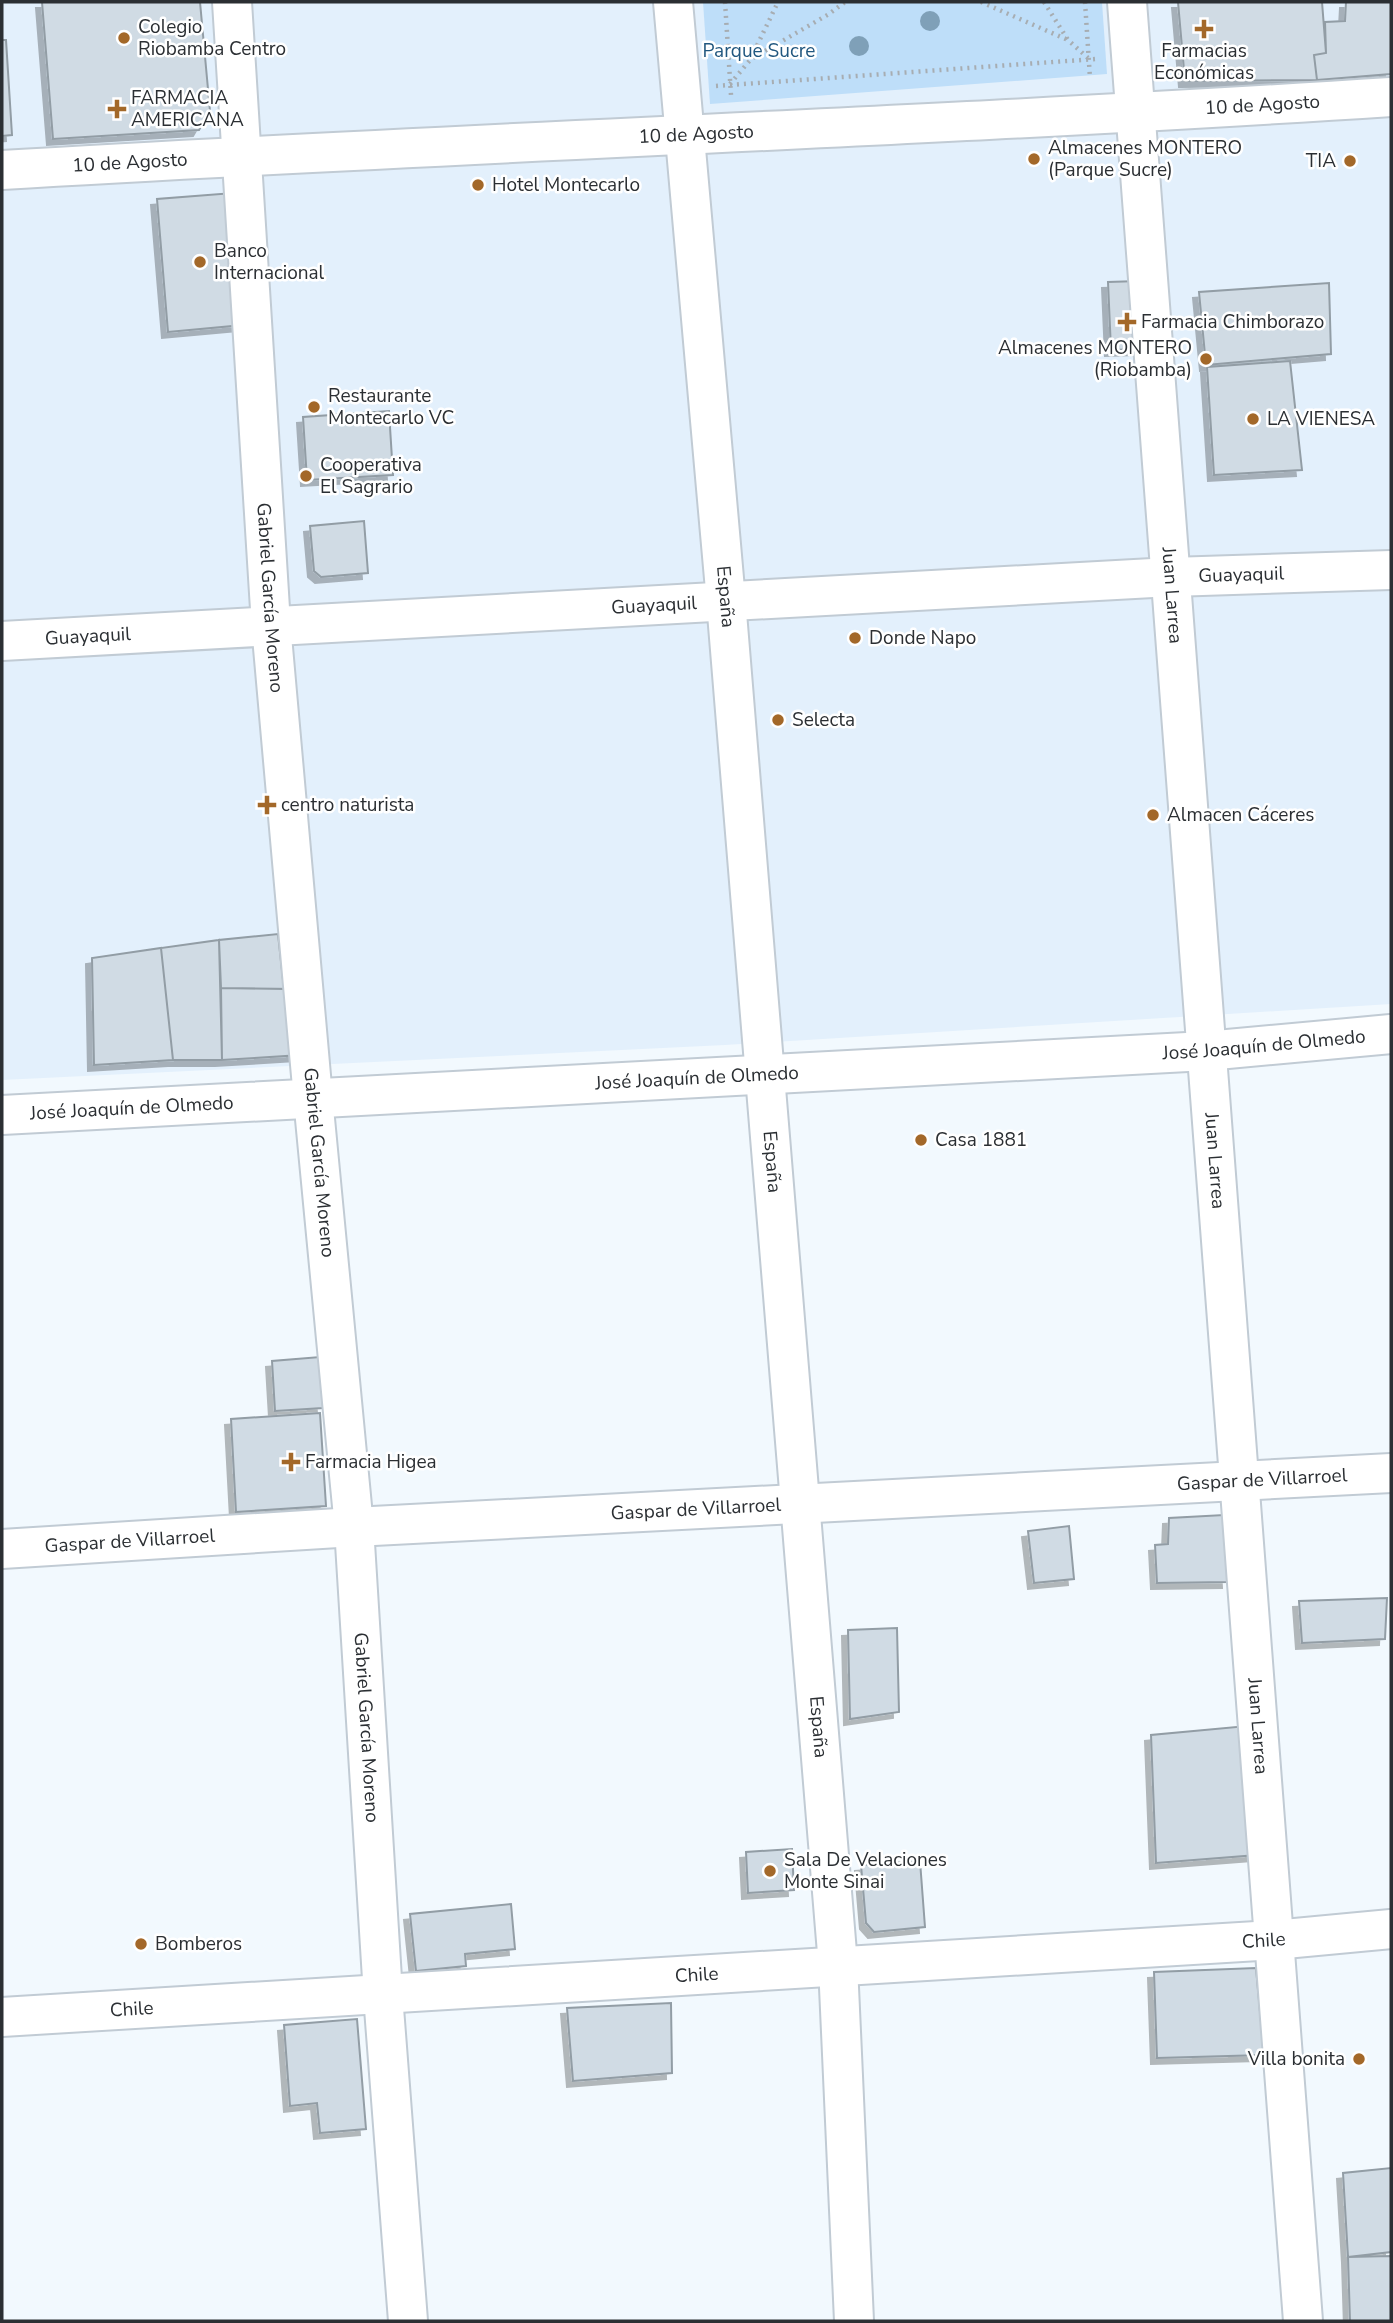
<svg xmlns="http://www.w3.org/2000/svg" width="1393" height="2323" viewBox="0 0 1393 2323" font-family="'Nunito Sans',sans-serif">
	<defs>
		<filter id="shadow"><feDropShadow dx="-6" dy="6" stdDeviation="0" flood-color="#0004"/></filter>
	</defs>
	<rect width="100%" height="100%" fill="#f2f9fe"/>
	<path fill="#e3f0fc" d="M2 2H1391V1004L725 1045 2 1080Z"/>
	<path fill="#bedef9" d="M703 2H1102L1107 74 710 104Z"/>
	<path fill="#d0dbe4" stroke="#929da5" stroke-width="2" filter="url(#shadow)" d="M42 2H200L210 111 199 130 53 139Z
		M1178 2H1322L1326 53 1314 55 1317 80 1185 81Z
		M1346 2H1391V74L1317 80 1314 55 1326 53 1325 22 1345 21Z
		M2 40H6L12 135 2 136Z
		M233 193 243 325 168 332 157 199Z
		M1139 281 1142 349 1111 350 1108 282Z
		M1329 283 1331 354 1206 365 1199 292Z
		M1290 361 1302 470 1214 475 1207 367Z
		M389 411 393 475 307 480 303 417Z
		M364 521 368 573 321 577 314 571 310 526Z
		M278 934 284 989 221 988 219 940Z
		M219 940 222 1060H173L161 948Z
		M161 948 173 1060 94 1065 92 958Z
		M221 988 294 989 301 1055 222 1060Z
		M320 1357 323 1408 275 1411 272 1361Z
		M320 1413 326 1506 236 1512 231 1419Z
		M1224 1515 1228 1582 1157 1583 1155 1545 1168 1544 1169 1518Z
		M1069 1526 1074 1579 1034 1583 1028 1531Z
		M1387 1598 1385 1639 1302 1643 1299 1601Z
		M897 1628 899 1712 850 1719 848 1630Z
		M1247 1726 1257 1855 1156 1863 1151 1735Z
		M792 1849 794 1890 748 1893 746 1852Z
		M920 1861 925 1927 874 1932 866 1923 861 1865Z
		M511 1904 515 1949 465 1954 466 1966 416 1971 410 1914Z
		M1256 1968 1264 2055 1157 2058 1154 1972Z
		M671 2003 672 2073 573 2081 567 2008Z
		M357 2019 366 2129 320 2133 317 2103 290 2106 284 2025Z
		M1391 2168V2252L1348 2257 1343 2173Z
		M1391 2256V2321H1350L1348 2257Z"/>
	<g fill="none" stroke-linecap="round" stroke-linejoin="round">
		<defs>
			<g id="minor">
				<path id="s1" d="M232 2 271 625 313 1098 354 1527 383 1995 408 2321"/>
				<path id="s2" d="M673 2 726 601 838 1965 854 2321"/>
				<path id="s3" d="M1127 2 1303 2321"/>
				<path id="s4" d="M2 641 1171 577 1391 570"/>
				<path id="s5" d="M2 1115 1206 1051 1391 1034"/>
				<path id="s6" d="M2 1549 354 1527 1391 1473"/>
				<path id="s7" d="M2 2017 1274 1940 1391 1929"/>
			</g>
			<g id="major">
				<path id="s8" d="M2 170C465 142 928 127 1391 97"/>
			</g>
		</defs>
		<use href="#minor" stroke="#c1cbd4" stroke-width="42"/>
		<use href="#major" stroke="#c1cbd4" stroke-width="42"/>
		<path stroke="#a7adb2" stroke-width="4.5" stroke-dasharray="2 5" stroke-linecap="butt" d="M725 2 731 95
			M981 2 1068 40
			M1044 2 1068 40 1088 58
			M1085 2 1090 78
			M751 58 778 2
			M730 84 751 59 829 14 845 2
			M716 86 1095 59"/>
		<use href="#minor" stroke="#fff" stroke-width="38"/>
		<use href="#major" stroke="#fff" stroke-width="38"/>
	</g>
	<g fill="#7fa0b8">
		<circle cx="930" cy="21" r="10"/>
		<circle cx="859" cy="46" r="10"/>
	</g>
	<g fill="#a36829" stroke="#fff" stroke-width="2.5">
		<path d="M1200.5 18.5h7v7h7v7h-7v7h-7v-7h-7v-7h7z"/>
		<circle cx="124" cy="38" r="7"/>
		<path d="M113.5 98.5h7v7h7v7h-7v7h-7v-7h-7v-7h7z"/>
		<circle cx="1034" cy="159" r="7"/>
		<circle cx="1350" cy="161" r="7"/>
		<circle cx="478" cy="185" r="7"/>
		<circle cx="200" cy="262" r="7"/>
		<path d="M1123.5 311.5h7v7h7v7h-7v7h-7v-7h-7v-7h7z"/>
		<circle cx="1206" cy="359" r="7"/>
		<circle cx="314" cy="407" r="7"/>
		<circle cx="1253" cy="419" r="7"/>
		<circle cx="306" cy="476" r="7"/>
		<circle cx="855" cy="638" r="7"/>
		<circle cx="778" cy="720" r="7"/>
		<path d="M263.5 794.5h7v7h7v7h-7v7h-7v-7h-7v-7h7z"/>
		<circle cx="1153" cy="815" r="7"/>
		<circle cx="921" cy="1140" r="7"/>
		<path d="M287.5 1451.5h7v7h7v7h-7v7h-7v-7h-7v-7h7z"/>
		<circle cx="770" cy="1871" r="7"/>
		<circle cx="141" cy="1944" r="7"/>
		<circle cx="1359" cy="2059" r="7"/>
	</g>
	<g text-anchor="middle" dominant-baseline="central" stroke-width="5" stroke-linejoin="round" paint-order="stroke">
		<g font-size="19" fill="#2b2f33" stroke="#fff" text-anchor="start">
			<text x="138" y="27">Colegio<tspan x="138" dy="22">Riobamba Centro</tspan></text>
			<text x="1204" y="51" text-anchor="middle">Farmacias<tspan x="1204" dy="22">Económicas</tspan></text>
			<text x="131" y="98">FARMACIA<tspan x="131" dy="22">AMERICANA</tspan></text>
			<text x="1048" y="148">Almacenes MONTERO<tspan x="1048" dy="22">(Parque Sucre)</tspan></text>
			<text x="1336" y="161" text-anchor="end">TIA</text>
			<text x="492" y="185">Hotel Montecarlo</text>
			<text x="214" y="251">Banco<tspan x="214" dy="22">Internacional</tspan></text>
			<text x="1141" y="322">Farmacia Chimborazo</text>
			<text x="1192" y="348" text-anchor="end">Almacenes MONTERO<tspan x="1192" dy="22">(Riobamba)</tspan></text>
			<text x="328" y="396">Restaurante<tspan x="328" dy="22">Montecarlo VC</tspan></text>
			<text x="1267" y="419">LA VIENESA</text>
			<text x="320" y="465">Cooperativa<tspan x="320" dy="22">El Sagrario</tspan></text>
			<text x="869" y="638">Donde Napo</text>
			<text x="792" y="720">Selecta</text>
			<text x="281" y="805">centro naturista</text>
			<text x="1167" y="815">Almacen Cáceres</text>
			<text x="935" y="1140">Casa 1881</text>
			<text x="305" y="1462">Farmacia Higea</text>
			<text x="784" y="1860">Sala De Velaciones<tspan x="784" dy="22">Monte Sinai</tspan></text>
			<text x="155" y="1944">Bomberos</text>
			<text x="1345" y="2059" text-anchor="end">Villa bonita</text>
		</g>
		<g font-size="19" fill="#21577f" stroke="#fff">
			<text x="759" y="51">Parque Sucre</text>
		</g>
		<g font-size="19" fill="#2b2f33" stroke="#fff">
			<text stroke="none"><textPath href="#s8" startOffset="1262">10 de Agosto</textPath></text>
			<text stroke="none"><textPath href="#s8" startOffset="695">10 de Agosto</textPath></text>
			<text stroke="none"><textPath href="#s8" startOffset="128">10 de Agosto</textPath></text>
			<text stroke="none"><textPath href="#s4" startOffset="1241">Guayaquil</textPath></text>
			<text stroke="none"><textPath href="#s2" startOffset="597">España</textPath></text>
			<text stroke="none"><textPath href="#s3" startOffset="595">Juan Larrea</textPath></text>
			<text stroke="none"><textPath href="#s1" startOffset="597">Gabriel García Moreno</textPath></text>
			<text stroke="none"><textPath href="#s4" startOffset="653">Guayaquil</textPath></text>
			<text stroke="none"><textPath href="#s4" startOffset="86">Guayaquil</textPath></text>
			<text stroke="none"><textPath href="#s5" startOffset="1264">José Joaquín de Olmedo</textPath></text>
			<text stroke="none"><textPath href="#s5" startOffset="696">José Joaquín de Olmedo</textPath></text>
			<text stroke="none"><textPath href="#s5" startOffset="130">José Joaquín de Olmedo</textPath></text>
			<text stroke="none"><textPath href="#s2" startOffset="1164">España</textPath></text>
			<text stroke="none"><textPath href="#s1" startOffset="1164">Gabriel García Moreno</textPath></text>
			<text stroke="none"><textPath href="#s3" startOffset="1162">Juan Larrea</textPath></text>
			<text stroke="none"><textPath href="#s6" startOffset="1262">Gaspar de Villarroel</textPath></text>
			<text stroke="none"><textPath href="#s6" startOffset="695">Gaspar de Villarroel</textPath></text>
			<text stroke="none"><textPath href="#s6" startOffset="128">Gaspar de Villarroel</textPath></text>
			<text stroke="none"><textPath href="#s2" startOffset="1731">España</textPath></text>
			<text stroke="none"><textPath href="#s1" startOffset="1731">Gabriel García Moreno</textPath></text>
			<text stroke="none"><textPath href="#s3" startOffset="1729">Juan Larrea</textPath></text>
			<text stroke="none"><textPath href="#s7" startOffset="1264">Chile</textPath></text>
			<text stroke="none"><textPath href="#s7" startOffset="696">Chile</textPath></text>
			<text stroke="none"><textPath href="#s7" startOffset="130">Chile</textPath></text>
		</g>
	</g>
	<rect width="1393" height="2323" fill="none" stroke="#2b2f33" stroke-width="7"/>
</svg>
